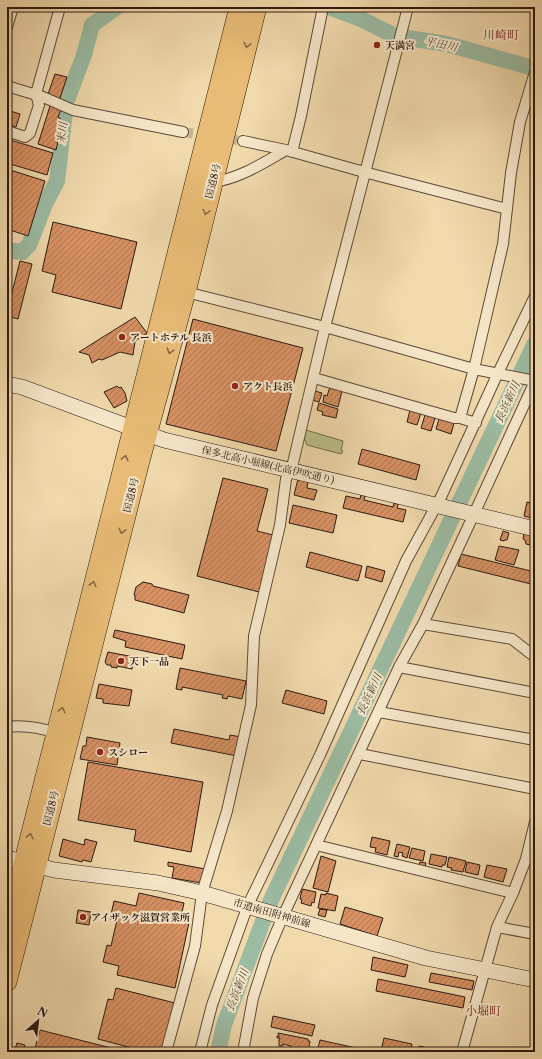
<svg xmlns="http://www.w3.org/2000/svg" width="542" height="1059" viewBox="0 0 542 1059" font-family="'Libre Caslon Text','Noto Serif JP',serif">
	<defs>
		<pattern id="building-hatch" width="6" height="6" patternUnits="userSpaceOnUse"><rect width="6" height="6" fill="#d79163"/><path d="M-1 1l2-2M0 6l6-6M5 7l2-2" fill="none" stroke="#af7650"/></pattern>
	</defs>
	<rect width="100%" height="100%" fill="#f0d9ab"/>
	<filter id="stains"><feTurbulence type="fractalNoise" baseFrequency=".005" numOctaves="4"/><feColorMatrix values="0 0 0 0 .2 0 0 0 0 .09 0 0 0 0 .02 0 0 0 .5 -.17"/></filter>
	<radialGradient id="worn" r=".72"><stop offset=".6" stop-color="#630" stop-opacity="0"/><stop offset="1" stop-color="#630" stop-opacity=".3"/></radialGradient>
	<path fill="#bcbf87" stroke="#746c4c" d="M306 430 343 441 341 451H343L341 454 307 445 304 438Z"/>
	<g fill="none" stroke-linecap="round" stroke-linejoin="round">
		<path stroke="#9bbba3" stroke-width="16" d="M329 7 361 19 395 36 447 44 533 68
			M7 250 22 252 29 245 45 204 57 181 66 103 84 55 92 25 117 7
			M218 1052 224 1025 271 900 535 343"/>
	</g>
	<path fill="url(#building-hatch)" stroke="#2c1912" d="M55 74 67 77 59 101 47 97Z
		M50 106 61 109 58 117 60 118 58 126H59L56 142H58L56 150 38 144Z
		M7 110 20 114 16 127 7 124Z
		M7 139 53 153 47 175 7 163Z
		M7 169 45 181 28 236 7 229Z
		M53 222 137 242 121 309 52 292 56 275 42 271Z
		M20 261 32 264 18 319 7 316V312Z
		M7 266 10 267 7 279Z
		M135 317 147 333 135 341 133 355 120 352 102 360 99 359 92 363 89 355 79 352Z
		M193 319 303 348 276 451 166 424Z
		M117 386 119 388 121 387 125 393 127 401 114 408 104 392Z
		M330 387 342 391 338 407 323 402 324 395 327 396Z
		M315 391 322 393 319 402 312 400Z
		M319 403 338 409 336 418 322 415 323 412 317 410Z
		M410 410 421 413 417 425 407 422Z
		M425 415 435 418 431 431 421 428Z
		M439 419 454 423 451 434 436 429Z
		M362 449 420 465 416 480 358 464Z
		M223 478 268 489 257 531 273 535 259 592 197 576Z
		M298 479 308 482 307 488 317 490 314 500 294 495Z
		M361 495 365 496 364 500 393 507 394 503 398 504 397 508 406 510 403 522 343 508 346 496 360 499Z
		M527 502 535 504V519L524 516Z
		M293 505 337 515 333 533 289 523Z
		M503 531 509 533 507 540H505L504 541 500 540Z
		M524 533 535 535V546L526 544 525 540 523 539Z
		M499 546 519 550 514 565 495 560Z
		M310 552 362 566 358 581 306 567Z
		M461 554 535 572V585L458 566Z
		M367 566 385 571 382 582 365 577Z
		M143 582 152 584 153 586 189 595 184 613 135 600V595H134L136 587Z
		M115 630 185 645 182 659 125 647 126 641 113 637Z
		M108 652 134 657 133 659 137 660 136 664H133L132 669 117 666V668L111 667V665H107L105 662Z
		M180 668 246 681 242 699 228 696 227 699 222 698 223 695 182 687V690L176 689Z
		M99 684 132 690 129 706 103 703V699L96 698Z
		M286 690 327 701 324 714 282 703Z
		M174 729 229 740 230 735 241 737 237 756 171 743Z
		M87 737 120 743 117 765 80 759 83 746H86Z
		M88 762 203 782 191 852 134 841 136 830 78 820Z
		M372 837 390 841 387 855 375 852 376 848 370 847Z
		M63 839 84 845 85 839 97 842 91 862 83 860 82 862 59 856Z
		M397 844 410 847 407 858 402 856 403 853 399 852 398 857 394 856Z
		M412 848 425 851 423 861 409 858Z
		M431 854 447 857 445 865H442V867L429 864Z
		M321 856 336 861 328 892 313 888Z
		M449 857 466 861 463 872 451 870 452 868 447 867Z
		M168 862 205 869 202 883 172 878 174 867 168 866Z
		M420 862 426 863 425 867 419 865Z
		M467 862 480 865 478 875 465 872Z
		M487 865 507 869 503 882 484 877Z
		M302 889 316 892 314 903 312 902 311 906 301 903 302 900 300 899Z
		M139 893 184 903 181 917 190 918 175 988 117 975 119 966 103 962 107 945 111 946 117 920 110 919 114 901 136 906Z
		M326 893 338 896 335 911 318 908 321 894 326 895Z
		M345 907 383 918 377 936 340 924Z
		M320 909 327 910 325 917 318 915Z
		M78 910 91 912 89 925 76 923Z
		M373 957 408 965 405 977 371 970Z
		M431 973 474 981 472 990 429 982Z
		M378 979 465 997 463 1008 376 991Z
		M116 988 175 1003 162 1052H147L98 1039 108 999 113 1000Z
		M273 1016 315 1025 312 1036 271 1027Z
		M40 1030 127 1052H34Z
		M278 1033 308 1039V1041H310L308 1052 305 1051V1049L298 1047 297 1050 290 1048 291 1046 283 1044V1046H279V1040L280 1038H277V1036L279 1037Z
		M384 1038 412 1044 410 1052 381 1051Z
		M320 1040 356 1048 355 1052H317Z
		M17 1043 25 1045 23 1052H14Z
		M419 1046 446 1052H418Z"/>
	<g fill="none" stroke-linecap="round" stroke-linejoin="round">
		<path stroke="#c9b38c" stroke-width="10" stroke-dasharray="10 5" stroke-linecap="butt" d="M183 132 243 141"/>
		<defs>
			<path id="street" d="M7 27 13 7
				M7 86 43 97 73 110 183 132
				M7 131 25 137 30 133 39 105 36 94 60 7
				M243 141 286 150
				M292 152 301 116 323 7
				M213 182C239 179 263 163 286 150L364 172 507 209
				M186 292 325 327 474 369 535 381
				M314 378 454 418H460
				M476 423 460 418 474 369 503 244 511 173 520 122 535 72
				M423 624 512 639 535 657
				M399 667 535 693
				M379 712 535 740
				M7 727C23 725 41 728 56 733
				M360 754 535 789
				M316 845 513 893
				M497 927 535 934
				M166 1052 195 946 202 893 227 811 251 705 254 636 280 525 286 479 293 463 325 327 408 7
				M200 1052 212 1005 248 905 320 755 406 561 441 497 498 373 535 296
				M243 1052 253 998 267 954 283 916 399 667 423 624 474 514 535 381
				M462 1052 497 927 513 893 526 859 535 822"/>
			<path id="secondary" d="M7 384 22 387 164 440 535 529
				M7 858 54 870 158 883 202 893 426 958 535 980"/>
			<path id="highway" d="M7 928 239 7
				M7 982 140 461 186 292 257 7"/>
		</defs>
		<use href="#street" stroke="#5d4938" stroke-width="12"/>
		<use href="#secondary" stroke="#2c1912" stroke-width="16"/>
		<use href="#highway" stroke="#2c1912" stroke-width="20"/>
		<use href="#street" stroke="#f5e6c8" stroke-width="10"/>
		<use href="#secondary" stroke="#f5e6c8" stroke-width="15"/>
		<use href="#highway" stroke="#e8bc76" stroke-width="19"/>
	</g>
	<defs><path id="oneway-chevron" d="M-2-3.5L2.5 0L-2 3.5" fill="none" stroke-width="1.6" stroke-linecap="round" stroke-linejoin="round"/></defs>
	<g stroke="#8a6a44">
		<use href="#oneway-chevron" transform="translate(247 45) rotate(104)"/>
		<use href="#oneway-chevron" transform="translate(206 212) rotate(104)"/>
		<use href="#oneway-chevron" transform="translate(170 351) rotate(106)"/>
		<use href="#oneway-chevron" transform="translate(125 458) rotate(-76)"/>
		<use href="#oneway-chevron" transform="translate(122 531) rotate(104)"/>
		<use href="#oneway-chevron" transform="translate(93 584) rotate(-76)"/>
		<use href="#oneway-chevron" transform="translate(62 710) rotate(-76)"/>
		<use href="#oneway-chevron" transform="translate(30 836) rotate(-76)"/>
	</g>
	<g fill="#8f2418" stroke="#f5e6c8" stroke-width="1.5">
		<circle cx="377" cy="45" r="4"/>
		<circle cx="122" cy="337" r="4"/>
		<circle cx="235" cy="386" r="4"/>
		<circle cx="121" cy="661" r="4"/>
		<circle cx="100" cy="752" r="4"/>
		<circle cx="83" cy="917" r="4"/>
	</g>
	<g text-anchor="middle" dominant-baseline="central" stroke-width="4" stroke-linejoin="round" paint-order="stroke">
		<g font-size="10" font-weight="bold" fill="#2c1912" stroke="#f5e6c8" text-anchor="start">
			<text x="385" y="45">天満宮</text>
			<text x="130" y="337">アートホテル 長浜</text>
			<text x="243" y="386">アクト長浜</text>
			<text x="129" y="661">天下一品</text>
			<text x="108" y="752">スシロー</text>
			<text x="91" y="917">アイザック滋賀営業所</text>
		</g>
		<g font-size="10" fill="#2c1912" stroke="#f5e6c8">
			<text transform="translate(213 181) rotate(-76)">国道8号</text>
			<text transform="translate(268 465) rotate(13)">保多北高小堀線(北高伊吹通り)</text>
			<text transform="translate(131 495) rotate(-76)">国道8号</text>
			<text transform="translate(51 808) rotate(-76)">国道8号</text>
			<text transform="translate(272 913) rotate(16)">市道南田附神前線</text>
		</g>
		<g font-size="11" font-style="italic" fill="#4d4a3e" stroke="#f5e6c8">
			<text transform="translate(441 44) rotate(12)">平田川</text>
			<text transform="translate(62 133) rotate(-84)">米川</text>
			<text transform="translate(507 402) rotate(-65)">長浜新川</text>
			<text transform="translate(369 694) rotate(-65)">長浜新川</text>
			<text transform="translate(237 990) rotate(-69)">長浜新川</text>
		</g>
		<g font-size="12" fill="#7a1f14" stroke="#f5e6c8">
			<text x="501" y="34">川崎町</text>
			<text x="483" y="1010">小堀町</text>
		</g>
	</g>
	<rect width="542" height="1059" fill="none" stroke="#f0d9ab" stroke-width="24"/>
	<rect x="8" y="8" width="526" height="1043" fill="none" stroke="#2c1912" stroke-width="2"/>
	<rect x="12" y="12" width="518" height="1035" fill="none" stroke="#2c1912"/>
	<g transform="translate(38 1021) rotate(28)" stroke="#f5e6c8" stroke-width="3" paint-order="stroke">
	<path d="M0-3L7 15L0 10L-7 15Z" fill="#2c1912"/>
	<text y="-6" font-size="11" font-weight="bold" text-anchor="middle" fill="#2c1912">N</text>
	</g>
	<rect width="100%" height="100%" filter="url(#stains)"/>
	<rect width="100%" height="100%" fill="url(#worn)"/>
</svg>
